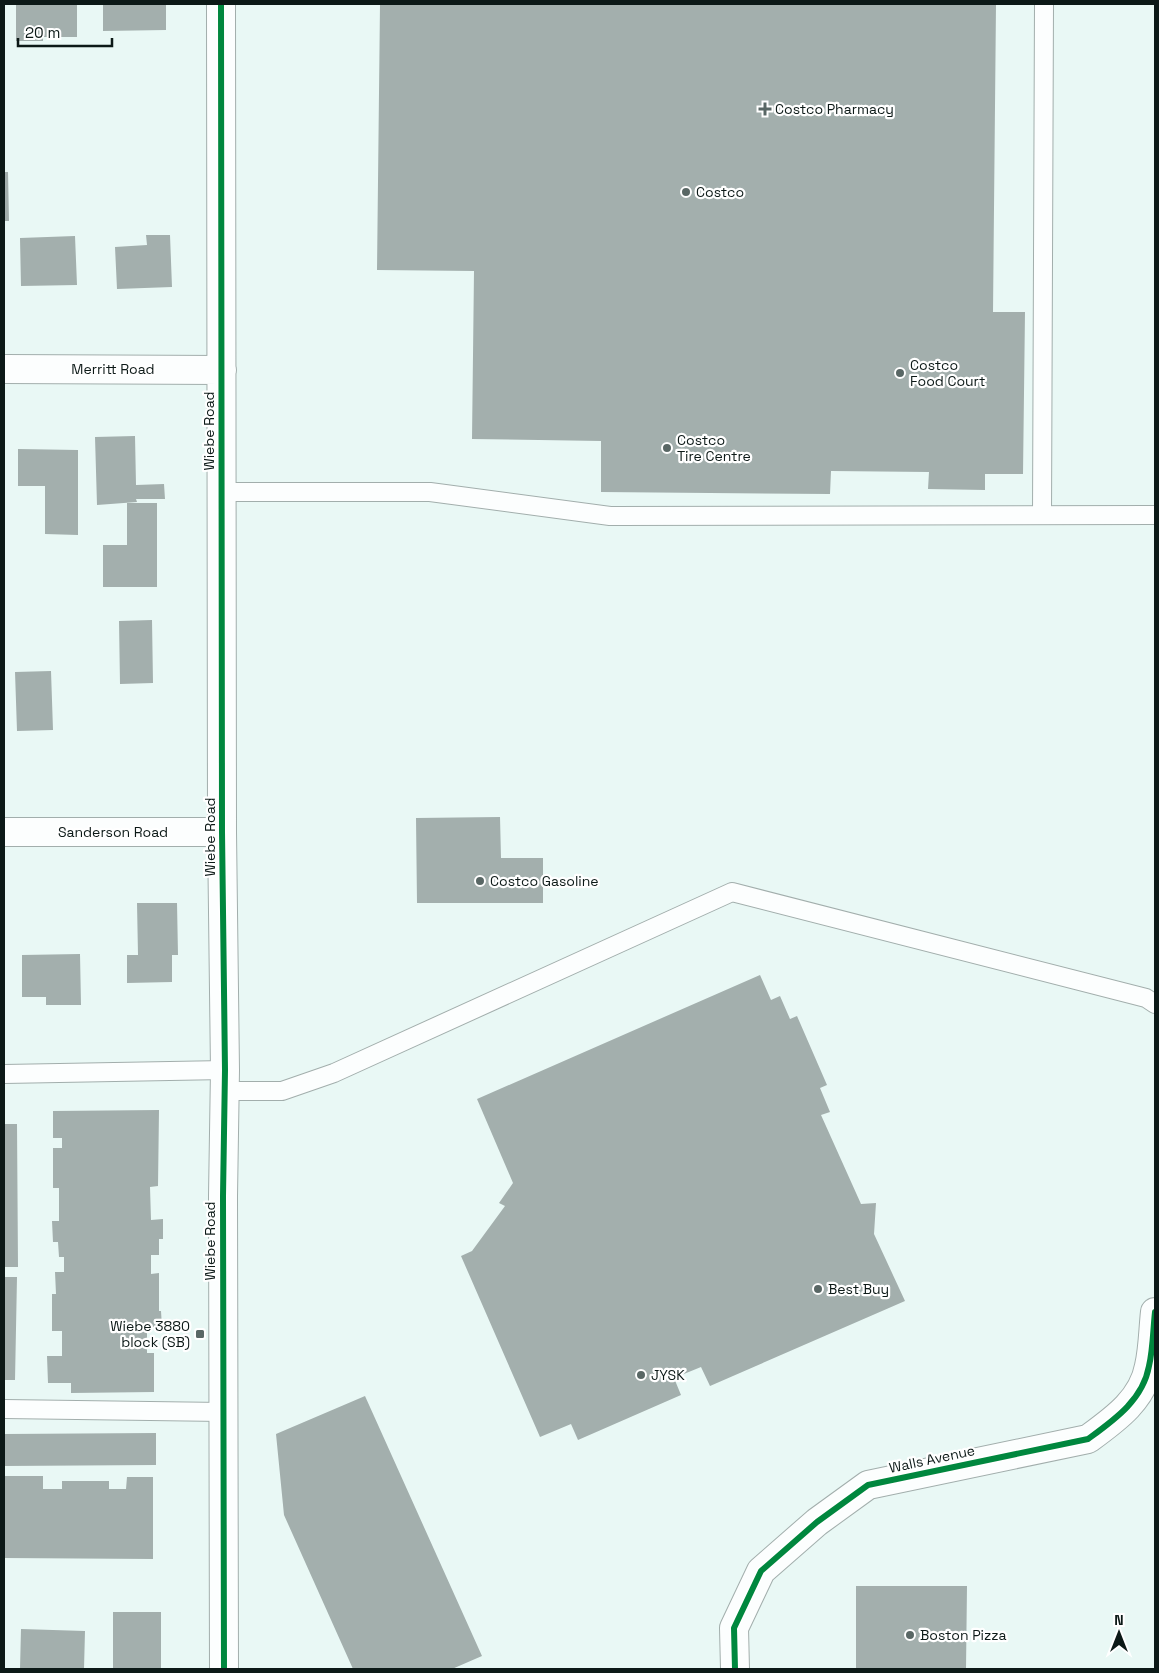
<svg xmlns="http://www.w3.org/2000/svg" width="1159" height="1673" viewBox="0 0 1159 1673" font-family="'Space Grotesk',sans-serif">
	<rect width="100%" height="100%" fill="#e9f8f5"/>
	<path fill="#a3afad" d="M16 4H77V37H43V41H16Z
		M103 4H166V30L103 31Z
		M380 4H996L993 312H1025L1023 474H985V490L928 489 929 472 831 471 830 494 601 492V441L472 439 474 271 377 270Z
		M4 172H8L9 221H4Z
		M146 235H170L172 287 117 289 115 247 147 245Z
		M75 236 77 285 21 286 20 238Z
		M135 436 136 485 164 484 165 499H136L137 502 97 505 95 437Z
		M18 449 78 450V535L45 534V486H18Z
		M127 503H157V587H103V545H127Z
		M152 620 153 683 120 684 119 621Z
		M51 671 53 730 17 731 15 672Z
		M500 817 501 858H543V903H417L416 818Z
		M137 903H177L178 955H172V982L127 983V955H138Z
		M80 954 81 1005H46V997H22V955Z
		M760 975 771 1000 780 996 790 1019 797 1016 827 1085 820 1088 830 1112 821 1115 861 1204 876 1203 874 1234 905 1301 710 1386 701 1367 674 1378 681 1395 578 1440 571 1424 540 1437 461 1256 472 1251 505 1206 499 1203 513 1183 477 1099Z
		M159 1110 158 1186 150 1187 151 1220 163 1219V1239H159V1255H151V1274L159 1273V1311H161L162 1327H147V1353H154V1392L71 1393V1383H48L47 1356H62V1331H52V1294H56L55 1272H64V1257H59L58 1242H53L52 1221H59V1188H53V1148H62V1138H53V1111Z
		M4 1124H17L18 1267H4Z
		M4 1277H17L15 1380H4Z
		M365 1396 482 1656 452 1669H353L284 1515 276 1434Z
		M156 1433V1465L4 1466V1434Z
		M4 1476H43V1489H62V1481H109V1489H126L127 1477H153V1559L4 1558Z
		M856 1586H967L966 1669H856Z
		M113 1612H161V1669H113Z
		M21 1629 85 1631 84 1669H20Z"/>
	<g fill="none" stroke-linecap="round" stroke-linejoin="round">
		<defs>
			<path id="service" d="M221 492H430L610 516 1155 515
				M1042 515 1044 4
				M4 1074 225 1070
				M224 1091H282L334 1073 732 892 1146 998 1155 1004
				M4 1409 223 1412"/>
			<path id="minor" d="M221 4 222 832 225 1070 223 1196 224 1669
				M4 369 222 370
				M4 832H222
				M735 1669 734 1628 761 1571 817 1522 868 1485 1088 1439C1114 1420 1143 1400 1149 1366 1153 1349 1153 1330 1155 1312"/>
		</defs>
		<use href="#service" stroke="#a2aeac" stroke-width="20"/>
		<use href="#minor" stroke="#a2aeac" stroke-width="30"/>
		<use href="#service" stroke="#fcfefe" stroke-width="18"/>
		<use href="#minor" stroke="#fcfefe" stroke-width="28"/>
		<defs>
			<path id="cycleway" d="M221 4 222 832 225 1070 223 1196 224 1669
				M735 1669 734 1628 761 1571 817 1522 868 1485 1088 1439C1114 1420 1143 1400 1149 1366 1153 1349 1153 1330 1155 1312"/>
		</defs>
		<use href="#cycleway" stroke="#fff" stroke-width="9"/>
		<use href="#cycleway" stroke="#00873e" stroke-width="6"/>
	</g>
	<g fill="#596765" stroke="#fff" stroke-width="2">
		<path d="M762.5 101.5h5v5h5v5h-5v5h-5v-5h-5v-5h5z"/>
		<circle cx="686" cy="192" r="5"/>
		<circle cx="900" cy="373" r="5"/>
		<circle cx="667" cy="448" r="5"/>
		<circle cx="480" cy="881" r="5"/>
		<circle cx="818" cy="1289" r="5"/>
		<rect x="195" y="1329" width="10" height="10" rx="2.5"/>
		<circle cx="641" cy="1375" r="5"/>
		<circle cx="910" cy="1635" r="5"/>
	</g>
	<g text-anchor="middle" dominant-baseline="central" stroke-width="4.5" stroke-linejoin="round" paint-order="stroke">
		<g font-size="14" fill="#0c1917" stroke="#fff" text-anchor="start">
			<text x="775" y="109">Costco Pharmacy</text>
			<text x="696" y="192">Costco</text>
			<text x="910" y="365">Costco<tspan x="910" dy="16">Food Court</tspan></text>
			<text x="677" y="440">Costco<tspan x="677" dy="16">Tire Centre</tspan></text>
			<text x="490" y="881">Costco Gasoline</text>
			<text x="828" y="1289">Best Buy</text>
			<text x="190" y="1326" text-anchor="end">Wiebe 3880<tspan x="190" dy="16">block (SB)</tspan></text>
			<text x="651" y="1375">JYSK</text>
			<text x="920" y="1635">Boston Pizza</text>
		</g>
		<g font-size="14" fill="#0c1917" stroke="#fff">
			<text x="113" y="369">Merritt Road</text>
			<text transform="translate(209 431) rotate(-90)">Wiebe Road</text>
			<text x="113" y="832">Sanderson Road</text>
			<text transform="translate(210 837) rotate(-90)">Wiebe Road</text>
			<text transform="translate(210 1241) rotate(-90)">Wiebe Road</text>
			<text transform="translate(932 1459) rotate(-12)">Walls Avenue</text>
		</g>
	</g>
	<rect width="1159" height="1673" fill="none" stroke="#0c1917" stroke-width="10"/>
	<g transform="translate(1119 1633)" stroke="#ffffff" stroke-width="4" paint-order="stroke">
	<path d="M0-4L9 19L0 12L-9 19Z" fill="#0c1917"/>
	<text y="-8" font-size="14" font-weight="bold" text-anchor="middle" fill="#0c1917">N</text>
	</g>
	<path d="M18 38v8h94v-8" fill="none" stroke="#0c1917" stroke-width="2.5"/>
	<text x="25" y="38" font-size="15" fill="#0c1917" stroke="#ffffff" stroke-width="4" paint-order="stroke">20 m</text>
</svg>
